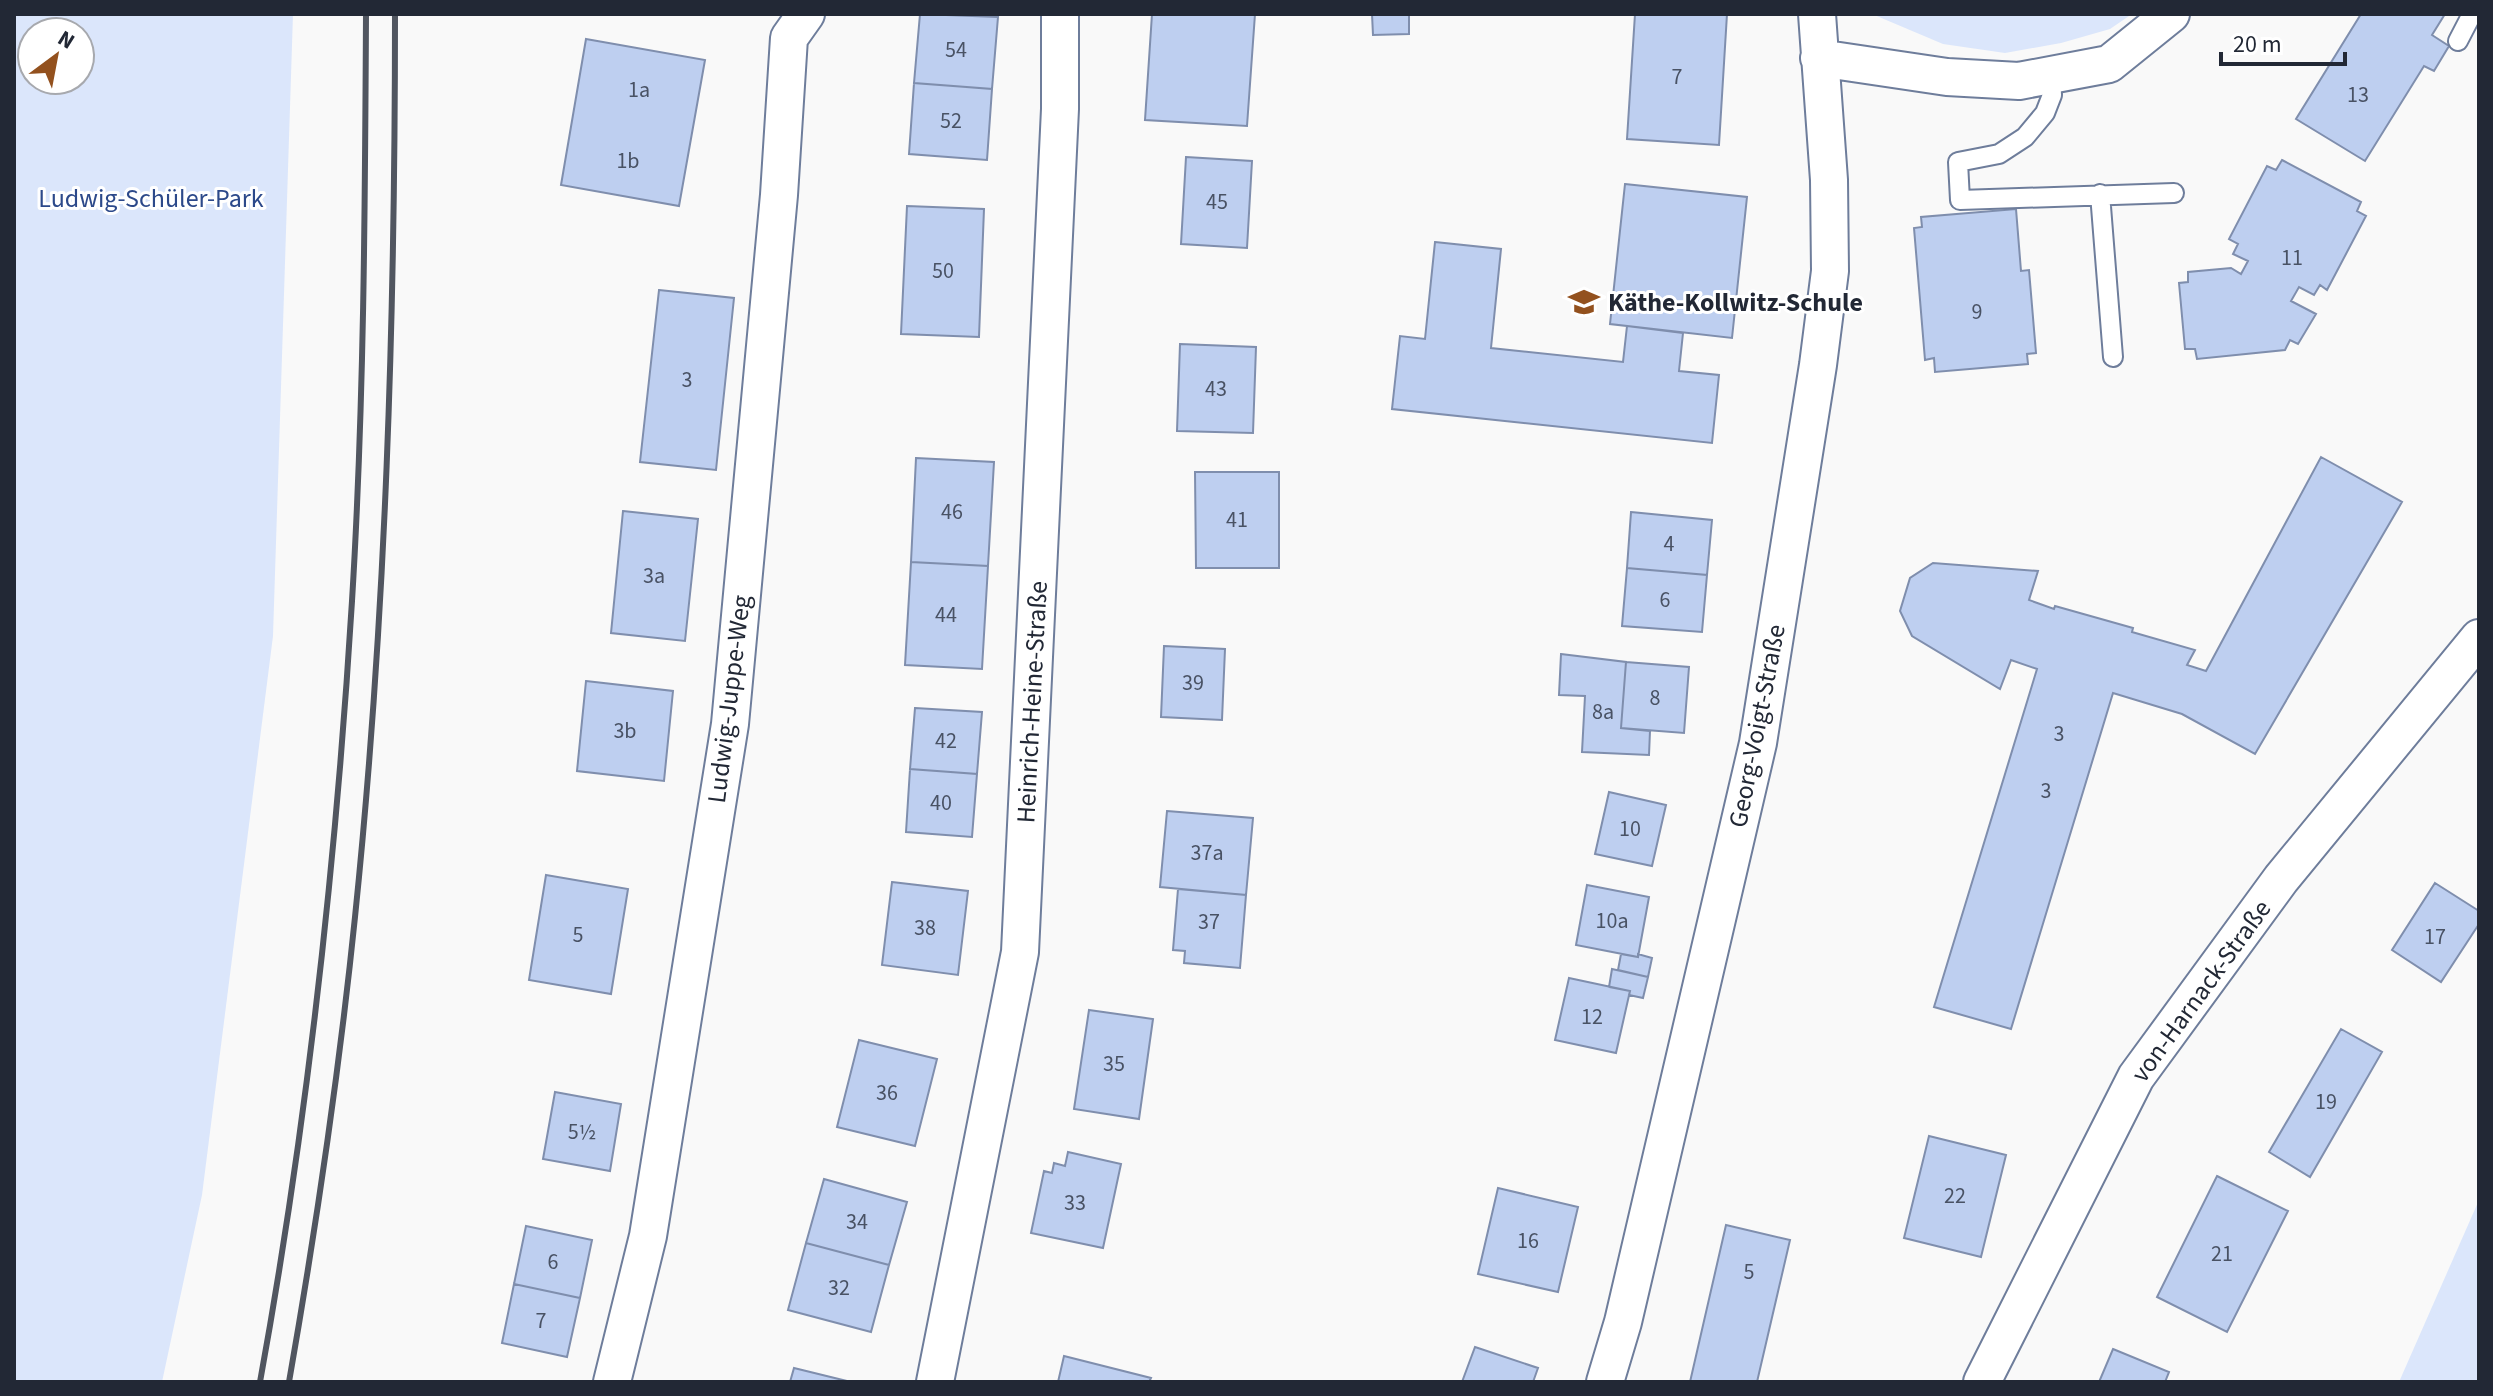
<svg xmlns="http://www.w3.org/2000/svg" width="2493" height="1396" viewBox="0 0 2493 1396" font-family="'Source Sans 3',sans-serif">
	<rect width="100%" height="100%" fill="#f9f9f9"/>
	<path fill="#dbe6fb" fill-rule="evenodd" d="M14 14H293L273 636 202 1195 162 1382H14ZM32 32H80V80H32Z
		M1872 14H2132L2110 29 2061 43 2005 53 1943 44Z
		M2479 1200V1382H2399Z"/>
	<path fill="#becff0" stroke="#7f8ead" stroke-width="2" d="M920 14 998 17 992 89 914 83Z
		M1152 14H1255L1247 126 1145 120Z
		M1372 14H1409V34L1373 35Z
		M1635 14H1727L1719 145 1627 139Z
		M2361 14H2445L2432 35 2449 46 2434 71 2424 66 2365 161 2296 119Z
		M586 39 705 60 679 206 561 185Z
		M914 83 992 89 987 160 909 154Z
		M1186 157 1252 161 1247 248 1181 244Z
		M2282 160 2361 202 2357 211 2366 216 2327 290 2320 285 2314 295 2299 287 2291 301 2316 314 2298 344 2290 340 2285 350 2197 359 2195 349H2185L2179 283 2188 282V272L2231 268 2241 274 2248 261 2233 254 2238 244 2229 239 2267 166 2276 170Z
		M1625 184 1747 197 1732 338 1610 324Z
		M907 206 984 209 979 337 901 334Z
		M2016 209 2021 271 2029 270 2036 353 2027 354 2028 364 1935 372 1934 358 1925 360 1914 228 1922 227 1921 217Z
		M1435 242 1501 249 1491 348 1623 362 1627 326 1683 333 1679 371 1719 375 1712 443 1392 409 1400 336 1425 339Z
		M659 290 734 298 716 470 640 462Z
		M1180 344 1256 347 1253 433 1177 431Z
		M2321 457 2402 502 2255 754 2182 714 2113 693 2011 1029 1934 1007 2037 669 2011 660 2000 689 1912 636 1900 611 1910 578 1933 563 2038 571 2029 600 2054 609 2055 606 2133 628 2132 632 2195 650 2187 665 2206 671Z
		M916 458 994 462 988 566 911 562Z
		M1195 472H1279V568H1196Z
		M623 511 698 519 685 641 611 633Z
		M1631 512 1712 520 1707 575 1627 568Z
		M911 562 988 566 982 669 905 665Z
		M1627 568 1707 575 1702 632 1622 626Z
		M1164 646 1225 649 1222 720 1161 717Z
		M1561 654 1626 662 1621 728 1650 731 1649 755 1582 752 1585 696 1559 695Z
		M1626 662 1689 667 1684 733 1621 728Z
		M586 681 673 691 664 781 577 771Z
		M915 708 982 712 977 774 910 769Z
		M910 769 977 774 972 837 906 832Z
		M1609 792 1666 805 1652 866 1595 854Z
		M1167 811 1253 818 1246 895 1160 887Z
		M546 875 628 889 611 994 529 980Z
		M892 882 968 891 958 975 882 965Z
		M2435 883 2479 911V924L2441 982 2392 950Z
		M1587 885 1649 897 1638 957 1576 945Z
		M1178 889 1246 895 1240 968 1184 963 1185 951 1173 950Z
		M1621 954 1638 957V954L1652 958 1648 977 1618 970Z
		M1612 969 1648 977 1643 998 1629 995 1630 991 1609 987Z
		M1569 978 1630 991 1616 1053 1555 1040Z
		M1089 1010 1153 1019 1139 1119 1074 1109Z
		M2341 1029 2382 1052 2310 1177 2269 1152Z
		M859 1040 937 1059 915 1146 837 1127Z
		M555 1092 621 1104 610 1171 543 1159Z
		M1929 1136 2006 1155 1981 1257 1904 1238Z
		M1068 1152 1121 1164 1103 1248 1031 1233 1044 1171 1052 1173 1054 1163 1065 1166Z
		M2217 1176 2288 1211 2227 1332 2157 1297Z
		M824 1179 907 1202 889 1265 806 1243Z
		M1498 1188 1578 1207 1558 1292 1478 1274Z
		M1726 1225 1790 1240 1757 1382H1690Z
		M526 1226 592 1240 580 1298 514 1284Z
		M806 1243 889 1265 871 1332 788 1310Z
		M514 1284 580 1298 567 1357 502 1343Z
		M1475 1347 1538 1368 1533 1382H1462Z
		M2113 1349 2169 1372 2165 1382H2099Z
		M1064 1356 1151 1378 1149 1382H1058Z
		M794 1368 851 1382H790Z"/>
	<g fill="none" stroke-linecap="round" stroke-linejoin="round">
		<defs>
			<path id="service" d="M2458 41 2472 14
				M2051 76 2052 95 2045 113 2025 137 1999 154 1958 162 1960 200 2174 193
				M2100 194 2113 357"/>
			<path id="minor" d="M1819 58 1947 77 2019 81 2109 64 2171 14
				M612 1382 648 1236 730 724 779 195 789 38 806 14
				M935 1382 1020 952 1060 109V14
				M1605 1382 1623 1322 1758 743 1818 365 1830 271 1829 180 1817 14
				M1982 1382 2136 1077 2281 879 2479 638"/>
		</defs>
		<use href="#service" stroke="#6e7d9b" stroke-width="22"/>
		<use href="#minor" stroke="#6e7d9b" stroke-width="40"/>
		<use href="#service" stroke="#fff" stroke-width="18"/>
		<use href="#minor" stroke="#fff" stroke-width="36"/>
		<path stroke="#515660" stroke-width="6" d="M260 1382C307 1124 336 862 352 601 364 405 365 210 366 14
			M289 1382C316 1228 339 1073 355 917 386 617 395 315 395 14"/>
	</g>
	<defs>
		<symbol id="school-bare" viewBox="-9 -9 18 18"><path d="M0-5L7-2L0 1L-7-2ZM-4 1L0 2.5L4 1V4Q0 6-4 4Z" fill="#93511e" stroke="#fff" stroke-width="2.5" paint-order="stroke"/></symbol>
	</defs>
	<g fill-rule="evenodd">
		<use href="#school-bare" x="1562" y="280" width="44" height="44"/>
	</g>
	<g text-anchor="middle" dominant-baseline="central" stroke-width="6" stroke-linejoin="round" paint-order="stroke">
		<g font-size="22" fill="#495264">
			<text x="956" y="50">54</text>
			<text x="1677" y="77">7</text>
			<text x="639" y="90">1a</text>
			<text x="2358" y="95">13</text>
			<text x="951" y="121">52</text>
			<text x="628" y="161">1b</text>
			<text x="1217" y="202">45</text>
			<text x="2292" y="258">11</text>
			<text x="943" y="271">50</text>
			<text x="1977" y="312">9</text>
			<text x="687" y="380">3</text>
			<text x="1216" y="389">43</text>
			<text x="952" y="512">46</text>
			<text x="1237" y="520">41</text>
			<text x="1669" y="544">4</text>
			<text x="654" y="576">3a</text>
			<text x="1665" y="600">6</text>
			<text x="946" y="615">44</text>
			<text x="1193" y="683">39</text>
			<text x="1655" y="698">8</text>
			<text x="1603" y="712">8a</text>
			<text x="625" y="731">3b</text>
			<text x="2059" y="734">3</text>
			<text x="946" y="741">42</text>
			<text x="2046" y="791">3</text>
			<text x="941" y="803">40</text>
			<text x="1630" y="829">10</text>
			<text x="1207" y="853">37a</text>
			<text x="1612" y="921">10a</text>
			<text x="1209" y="922">37</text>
			<text x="925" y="928">38</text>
			<text x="578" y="935">5</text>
			<text x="2435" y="937">17</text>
			<text x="1592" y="1017">12</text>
			<text x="1114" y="1064">35</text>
			<text x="887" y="1093">36</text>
			<text x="2326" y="1102">19</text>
			<text x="582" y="1132">5½</text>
			<text x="1955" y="1196">22</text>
			<text x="1075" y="1203">33</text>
			<text x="857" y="1222">34</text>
			<text x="1528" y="1241">16</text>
			<text x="2222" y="1254">21</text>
			<text x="553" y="1262">6</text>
			<text x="1749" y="1272">5</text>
			<text x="839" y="1288">32</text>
			<text x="541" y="1321">7</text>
		</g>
		<g font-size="26" fill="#2c498a" stroke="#fff">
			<text x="151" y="198">Ludwig-Schüler-Park</text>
		</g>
		<g font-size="26" font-weight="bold" fill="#222835" stroke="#fff" text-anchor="start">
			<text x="1608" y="302">Käthe-Kollwitz-Schule</text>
		</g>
		<g font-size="26" fill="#222835" stroke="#fff">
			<text transform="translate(729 699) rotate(-83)">Ludwig-Juppe-Weg</text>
			<text transform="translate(1032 702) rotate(-87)">Heinrich-Heine-Straße</text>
			<text transform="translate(1757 726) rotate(-79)">Georg-Voigt-Straße</text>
			<text transform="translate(2201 991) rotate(-54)">von-Harnack-Straße</text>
		</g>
	</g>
	<rect width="2493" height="1396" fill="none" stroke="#222835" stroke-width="32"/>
	<g transform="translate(56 56) rotate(32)"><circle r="38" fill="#ffffff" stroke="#a7a9ae" stroke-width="2"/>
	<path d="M0-6L14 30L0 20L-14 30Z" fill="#93511e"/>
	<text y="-12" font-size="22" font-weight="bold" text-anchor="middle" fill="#222835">N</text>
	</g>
	<path d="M2221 52v12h124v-12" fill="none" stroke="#222835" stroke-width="4"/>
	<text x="2233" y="52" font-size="24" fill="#222835" stroke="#ffffff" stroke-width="6" paint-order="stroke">20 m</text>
</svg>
